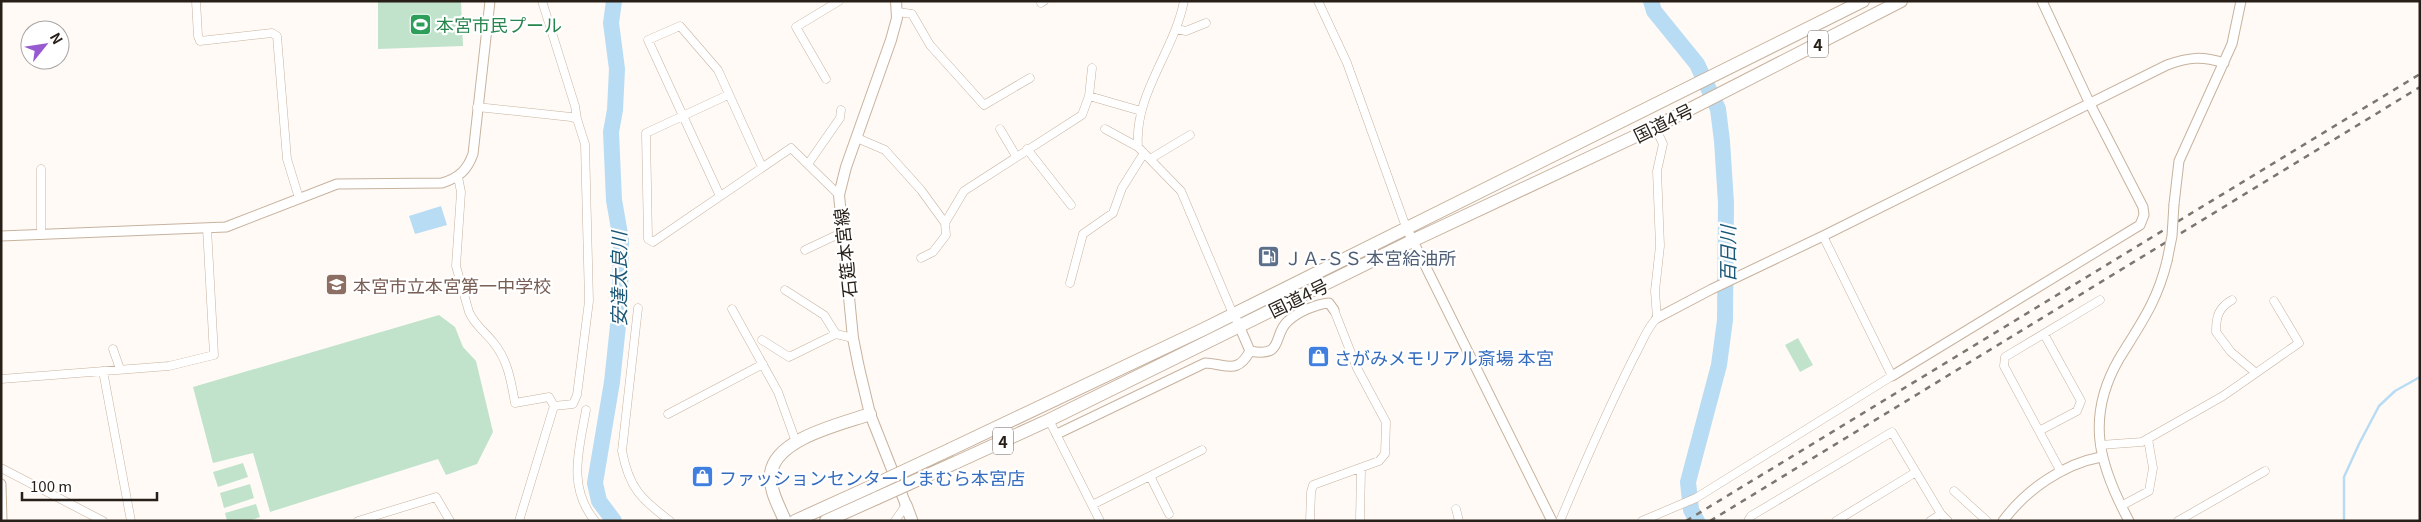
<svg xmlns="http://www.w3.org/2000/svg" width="2421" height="522" viewBox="0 0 2421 522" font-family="Georgia,'Noto Sans JP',serif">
	<rect width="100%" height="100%" fill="#fffaf6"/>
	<path fill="#c1e3cb" d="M378 1H461L463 46 378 49Z
		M439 315 455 327 463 347 476 361 493 432 477 464 446 475 438 459 270 512 253 453 213 463 193 387Z
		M1798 338 1813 365 1800 372 1785 345Z
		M243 463 248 477 218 487 213 472Z
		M250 484 254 498 224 508 220 493Z
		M256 504 260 517 249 521H227L225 513Z"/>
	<path fill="#b8dcf3" d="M441 206 447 225 415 234 409 216Z"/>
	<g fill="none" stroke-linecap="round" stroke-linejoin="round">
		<path stroke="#b8dcf3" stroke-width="2.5" d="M2344 521V477L2359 444 2379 406 2395 391 2420 377"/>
		<path stroke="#b8dcf3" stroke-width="16" d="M614 1 611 23 617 69 615 110 611 132 614 200 621 240 620 307 612 382 595 483 599 501 614 521
			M1651 1 1654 11 1697 64 1718 109 1722 141 1726 203 1725 320 1719 365 1688 482 1691 510 1697 521"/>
		<defs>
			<path id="minor" d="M196 1 198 36 200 41 272 33 277 36 287 159 299 198
				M542 1 575 106 577 119
				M1184 1C1174 52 1134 94 1138 147L1181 191 1233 314
				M1318 1 1347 63 1406 227
				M1041 3 1044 1
				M898 12 912 14 930 45 984 105 1030 78
				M1176 29 1186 31 1206 23
				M826 79 796 27 839 1
				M728 95 646 133 648 239 653 242 791 148 839 195
				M1089 96 1092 68
				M477 107 571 117 577 119 585 144 589 301 577 395 573 404 554 406 519 521
				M1000 129 1016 156
				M1105 129 1138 147
				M857 138 885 150 921 190 945 223 964 191 1082 115 1089 96 1141 111
				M1027 149 1071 205
				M1150 159 1190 135
				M808 164 840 118 841 110
				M41 169V235
				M458 177 461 192 456 266 469 312C474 324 485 332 493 342 508 360 511 381 515 403L549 397 554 406
				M720 196 648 40 680 26 718 70 762 167
				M805 250 841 233
				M921 258 933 252 946 235 945 223
				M1070 283 1083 234 1113 213 1122 188 1144 153
				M785 290 824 315 836 334 853 338
				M2232 300C2218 308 2216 317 2216 332L2231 352 2256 373
				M638 308 622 451C629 488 641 499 670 521
				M732 309 778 392 796 442
				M762 340 789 357 836 334
				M113 349 120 369
				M103 371 131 521
				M1 379 169 366 214 355 207 228
				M586 410C579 450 567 487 595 521
				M668 414 763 364
				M1049 420 1100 521
				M2039 431 2077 411 2081 401 2044 334
				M2100 445 2142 442 2223 396 2299 343 2274 301
				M1 468 103 521
				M2061 472 2004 366 2005 357 2100 300
				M1150 476 1169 514
				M1954 491 1987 521
				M1092 505 1202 450
				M2121 506 2149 491 2153 468 2148 439
				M1456 509 1459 521
				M358 521 436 497 450 521
				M895 521 906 505
				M1310 521 1311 492 1313 485 1379 461 1385 454 1386 422 1357 368 1334 310
				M1360 521 1361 468
				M1560 521C1583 466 1607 411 1634 357 1641 345 1647 327 1657 318L1655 291 1660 246 1657 171 1663 144 1655 127
				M1642 521 1696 498 1892 376 1823 236
				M1748 521 1751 516 1892 432 1941 514 1948 521
				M1836 521 1916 472
				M1930 521 1941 514
				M2178 521 2265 471"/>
			<path id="tertiary" d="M2174 204 2179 161 2232 44 2241 1
				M1406 227 1552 521
				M1 236 226 227 337 184 442 183C458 178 467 171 473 154L490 1
				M1657 318 1712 289 1823 236 2167 65C2189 57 2202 56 2224 63
				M1237 321 1250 351C1285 358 1272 335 1288 321 1298 312 1316 304 1329 303L1334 310
				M1892 376 2140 225 2144 215 2143 207 2090 104 2042 1
				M1057 434 1205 363C1227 364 1237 375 1250 351
				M1 484 2 521
				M2003 521C2026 490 2063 464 2101 457
				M2129 521C2099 465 2085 418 2119 359 2141 323 2157 302 2167 261"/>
			<path id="secondary" d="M896 1 897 18 891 40 846 167 839 195 853 338 859 368 870 414 906 505"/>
			<path id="primary" d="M906 505 912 521"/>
			<path id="trunk" d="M951 449 1204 329 1863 1
				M957 462 1049 420 1414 240 1655 127 1901 1
				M785 521C779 506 769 490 771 473 776 438 842 424 870 414
				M795 521 872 486
				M826 521 877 498"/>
		</defs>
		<use href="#minor" stroke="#c7b29e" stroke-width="9"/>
		<use href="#tertiary" stroke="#c7b29e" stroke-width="11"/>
		<use href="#secondary" stroke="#c7b29e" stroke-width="12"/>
		<use href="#primary" stroke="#c7b29e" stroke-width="13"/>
		<use href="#trunk" stroke="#c7b29e" stroke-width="14"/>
		<use href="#minor" stroke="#fff" stroke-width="8"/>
		<use href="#tertiary" stroke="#fff" stroke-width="9"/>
		<use href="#secondary" stroke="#fff" stroke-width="10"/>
		<use href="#primary" stroke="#fff" stroke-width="11"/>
		<use href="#trunk" stroke="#fff" stroke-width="12"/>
		<path stroke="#7c7670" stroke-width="2.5" stroke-dasharray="6 6" stroke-linecap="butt" d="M1686 521 2420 74
			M1710 521 2420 87"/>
		<defs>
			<path id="tertiary-bridge" d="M2167 261 2172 236 2174 204"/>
			<path id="trunk-bridge" d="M872 486 951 449
				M877 498 957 462"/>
		</defs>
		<use href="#tertiary-bridge" stroke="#c7b29e" stroke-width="11" stroke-linecap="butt"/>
		<use href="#trunk-bridge" stroke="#c7b29e" stroke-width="14" stroke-linecap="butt"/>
		<use href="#tertiary-bridge" stroke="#fff" stroke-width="9"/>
		<use href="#trunk-bridge" stroke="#fff" stroke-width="12"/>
	</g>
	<defs>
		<symbol id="stadium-square" viewBox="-11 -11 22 22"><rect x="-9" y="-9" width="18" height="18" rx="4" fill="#2e9e5b" stroke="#fff"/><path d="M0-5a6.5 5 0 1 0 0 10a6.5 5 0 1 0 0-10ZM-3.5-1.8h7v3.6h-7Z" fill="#fff"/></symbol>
		<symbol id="fuel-square" viewBox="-11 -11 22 22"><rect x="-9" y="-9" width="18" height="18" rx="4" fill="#5c6f8a" stroke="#fff"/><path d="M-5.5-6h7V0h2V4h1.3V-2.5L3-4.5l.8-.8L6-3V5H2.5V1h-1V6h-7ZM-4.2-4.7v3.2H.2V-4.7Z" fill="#fff"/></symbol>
		<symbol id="school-square" viewBox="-11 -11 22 22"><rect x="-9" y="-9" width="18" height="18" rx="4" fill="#8d6e63" stroke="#fff"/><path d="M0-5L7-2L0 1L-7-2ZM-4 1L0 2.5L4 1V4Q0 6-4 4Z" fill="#fff"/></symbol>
		<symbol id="shop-square" viewBox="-11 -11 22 22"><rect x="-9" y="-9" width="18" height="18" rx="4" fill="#3f7fe0" stroke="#fff"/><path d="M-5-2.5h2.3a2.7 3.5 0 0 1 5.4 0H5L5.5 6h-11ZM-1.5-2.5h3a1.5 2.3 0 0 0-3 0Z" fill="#fff"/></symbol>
	</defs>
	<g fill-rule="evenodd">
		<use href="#stadium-square" x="408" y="12" width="25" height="25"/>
		<use href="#fuel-square" x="1256" y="244" width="25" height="25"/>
		<use href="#school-square" x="324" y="272" width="25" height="25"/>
		<use href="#shop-square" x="1306" y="344" width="25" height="25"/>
		<use href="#shop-square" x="690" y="464" width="25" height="25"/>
	</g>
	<g text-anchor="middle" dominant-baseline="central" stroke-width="4.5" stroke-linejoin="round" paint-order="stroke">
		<g fill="#fff" stroke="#68625d" stroke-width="1">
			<rect x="1808" y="30.5" width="20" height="27" rx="4"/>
			<rect x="993" y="427.5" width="20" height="27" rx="4"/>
		</g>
		<g font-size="16" font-weight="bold" fill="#271f18">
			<text x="1818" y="44">4</text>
			<text x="1003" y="441">4</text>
		</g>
		<g font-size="18" fill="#27864d" stroke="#fff" text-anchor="start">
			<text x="436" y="24">本宮市民プール</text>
		</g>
		<g font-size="18" fill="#271f18" stroke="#fff">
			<text transform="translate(1663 122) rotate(-26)">国道4号</text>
			<text transform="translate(844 253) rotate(-96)">石筵本宮線</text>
			<text transform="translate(1298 297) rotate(-26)">国道4号</text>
		</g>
		<g font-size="18" fill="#4e5e75" stroke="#fff" text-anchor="start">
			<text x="1284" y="257">ＪＡ-ＳＳ 本宮給油所</text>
		</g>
		<g font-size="18" fill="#785e54" stroke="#fff" text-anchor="start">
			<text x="353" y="285">本宮市立本宮第一中学校</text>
		</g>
		<g font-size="18" fill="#366cbe" stroke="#fff" text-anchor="start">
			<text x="1334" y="357">さがみメモリアル斎場 本宮</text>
			<text x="719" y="477">ファッションセンターしまむら本宮店</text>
		</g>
		<g font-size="19" font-style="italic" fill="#1b5777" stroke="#fff">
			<text transform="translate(1726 254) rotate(-90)">百日川</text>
			<text transform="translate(617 279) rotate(-90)">安達太良川</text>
		</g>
	</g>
	<rect width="2421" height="522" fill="none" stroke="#271f18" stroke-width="5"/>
	<g transform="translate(45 45) rotate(60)"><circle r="24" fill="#ffffff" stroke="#a9a5a3"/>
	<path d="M0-4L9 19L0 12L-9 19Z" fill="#975ad1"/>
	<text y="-8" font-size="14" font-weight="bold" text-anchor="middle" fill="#271f18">N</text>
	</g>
	<path d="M22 492v8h135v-8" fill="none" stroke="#271f18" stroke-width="2.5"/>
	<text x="30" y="492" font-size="15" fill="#271f18" stroke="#ffffff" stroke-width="4" paint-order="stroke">100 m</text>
</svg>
